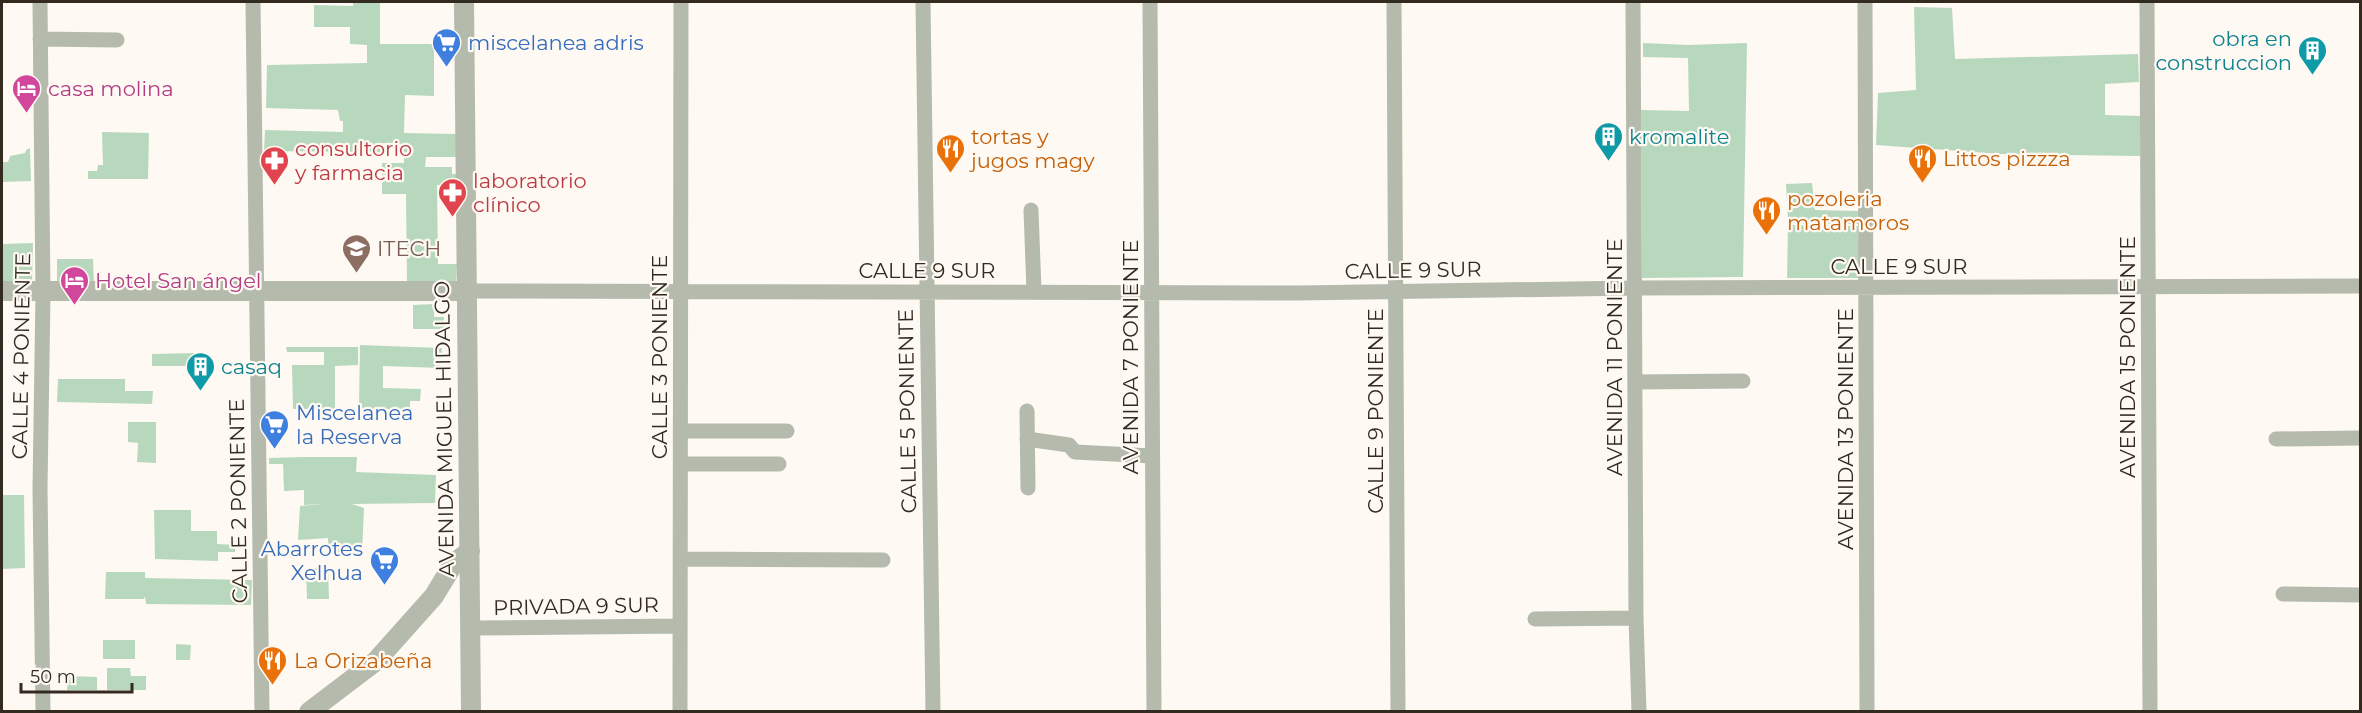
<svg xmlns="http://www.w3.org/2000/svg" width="2362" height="713" viewBox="0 0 2362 713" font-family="Montserrat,sans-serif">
	<rect width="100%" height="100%" fill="#fef9f3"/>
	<path fill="#b8d8bd" d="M353 2H380V44H437V50H434V96L405 95 404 133 457 134V157H426L425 167H452V174H457L456 185H437L438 264H457L456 283 407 284 406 194H382V163H404V144L379 143 381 152 264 151 265 130 343 132V121H340L338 110 266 108 267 65 367 63V45L350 44V27H314V5L353 6Z
		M1914 7 1952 8 1955 59 2138 54 2139 82 2105 84V115L2141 116 2140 156 2001 154 1876 145 1878 93 1916 90Z
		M1643 43 1689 45 1747 43 1743 277 1642 278 1641 110 1689 111 1688 58 1643 57Z
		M102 132 149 133 148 179H88V171H97L98 165H103Z
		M30 148 31 181 2 182V162H8L10 156 25 153 26 150Z
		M1812 183 1815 210 1859 211 1858 224 1788 223 1786 184Z
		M1788 225 1858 226 1859 278H1787Z
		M33 243 32 283H2V244Z
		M57 259H93L94 283 57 284Z
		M434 304V317H444V329H413V305Z
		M360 345 442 348 441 368 383 366V388L421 389 420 401H410V410L359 408Z
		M286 347H358V365L335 366V409H293L292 365H324V352H287Z
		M197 353V366H152V354Z
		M58 379H125V391H153L152 404 57 402Z
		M128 422H156V463L137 462 138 443 128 442Z
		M304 457H357L356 472 436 475 435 503 352 504 364 508 362 552H328V538L298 540 300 506 322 504 304 505V490L284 491 283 464H269V458Z
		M2 495H24L25 568 2 569Z
		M154 510H191V531H217V544L235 545V552H218V561L155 559Z
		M306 568H328L329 599H307Z
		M106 572H145V578L252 580 251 605 146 604 145 596 144 599H105Z
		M103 640H135V659H103Z
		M176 644 191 645 190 660H176Z
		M107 668H130L131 676H146V690H107Z
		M68 676 97 677V690H67Z"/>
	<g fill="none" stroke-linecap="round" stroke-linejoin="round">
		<path stroke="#b4baac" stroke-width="15" d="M40 2 43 294 40 488 43 712
			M253 2 262 712
			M923 2 933 712
			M1150 2 1154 712
			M1394 2 1398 712
			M1633 2 1636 618 1639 712
			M1865 2 1867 712
			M2147 2 2150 712
			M40 39 117 40
			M1031 210 1034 291
			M465 291 1299 293 1635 288 2360 286
			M1635 382 1743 381
			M1027 411 1028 488
			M681 431H787
			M1027 439 1069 445 1075 452 1152 456
			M2276 439 2360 438
			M681 464H779
			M681 559 883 560
			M2283 594 2360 595
			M1535 619 1636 618
			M472 628 680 626
			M680 712C679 475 681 238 681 2"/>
		<path stroke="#b4baac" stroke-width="20" d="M464 2 471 712
			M2 291H465
			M309 712 376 661 434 596 454 563 470 551"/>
	</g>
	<defs>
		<symbol id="supermarket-pin" viewBox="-11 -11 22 30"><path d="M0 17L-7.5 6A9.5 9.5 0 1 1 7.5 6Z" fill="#3f7fe0" stroke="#fef9f3"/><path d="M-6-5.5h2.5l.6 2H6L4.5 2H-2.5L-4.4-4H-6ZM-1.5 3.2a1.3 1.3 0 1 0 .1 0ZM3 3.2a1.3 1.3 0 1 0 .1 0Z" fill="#fff"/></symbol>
		<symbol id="building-pin" viewBox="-11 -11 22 30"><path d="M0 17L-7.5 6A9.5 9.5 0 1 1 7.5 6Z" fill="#0f9aa8" stroke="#fef9f3"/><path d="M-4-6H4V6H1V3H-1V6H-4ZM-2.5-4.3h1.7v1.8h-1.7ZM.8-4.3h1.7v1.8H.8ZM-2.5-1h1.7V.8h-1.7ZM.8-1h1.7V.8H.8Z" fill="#fff"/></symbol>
		<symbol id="hotel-pin" viewBox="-11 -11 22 30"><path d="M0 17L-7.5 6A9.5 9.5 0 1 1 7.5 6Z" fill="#d1479c" stroke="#fef9f3"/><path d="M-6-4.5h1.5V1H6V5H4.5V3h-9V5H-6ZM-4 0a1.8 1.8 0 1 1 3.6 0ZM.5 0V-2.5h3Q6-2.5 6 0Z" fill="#fff"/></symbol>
		<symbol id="restaurant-pin" viewBox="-11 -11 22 30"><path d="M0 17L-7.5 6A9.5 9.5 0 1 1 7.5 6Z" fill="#e8710a" stroke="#fef9f3"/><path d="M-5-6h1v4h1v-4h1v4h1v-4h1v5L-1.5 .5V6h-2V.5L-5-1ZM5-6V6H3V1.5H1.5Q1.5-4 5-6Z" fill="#fff"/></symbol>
		<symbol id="pharmacy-pin" viewBox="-11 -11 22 30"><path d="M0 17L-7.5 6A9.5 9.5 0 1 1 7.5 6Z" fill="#e0444e" stroke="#fef9f3"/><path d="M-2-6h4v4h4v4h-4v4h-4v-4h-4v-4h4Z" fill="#fff"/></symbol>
		<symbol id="university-pin" viewBox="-11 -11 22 30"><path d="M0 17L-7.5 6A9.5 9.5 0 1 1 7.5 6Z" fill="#8d6e63" stroke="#fef9f3"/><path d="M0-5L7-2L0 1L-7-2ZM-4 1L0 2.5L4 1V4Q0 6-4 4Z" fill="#fff"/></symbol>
	</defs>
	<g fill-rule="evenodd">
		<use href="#supermarket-pin" x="430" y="26" width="33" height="45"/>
		<use href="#building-pin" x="2296" y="34" width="33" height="45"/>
		<use href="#hotel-pin" x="10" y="72" width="33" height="45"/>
		<use href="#building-pin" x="1592" y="120" width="33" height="45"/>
		<use href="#restaurant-pin" x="934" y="132" width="33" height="45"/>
		<use href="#restaurant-pin" x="1906" y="142" width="33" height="45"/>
		<use href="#pharmacy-pin" x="258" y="144" width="33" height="45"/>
		<use href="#pharmacy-pin" x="436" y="176" width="33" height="45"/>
		<use href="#restaurant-pin" x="1750" y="194" width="33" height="45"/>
		<use href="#university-pin" x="340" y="232" width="33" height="45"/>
		<use href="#hotel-pin" x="58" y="264" width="33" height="45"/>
		<use href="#building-pin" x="184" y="350" width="33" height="45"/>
		<use href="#supermarket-pin" x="258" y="408" width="33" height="45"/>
		<use href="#supermarket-pin" x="368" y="544" width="33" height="45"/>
		<use href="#restaurant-pin" x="256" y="644" width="33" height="45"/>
	</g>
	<g text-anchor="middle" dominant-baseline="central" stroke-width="4.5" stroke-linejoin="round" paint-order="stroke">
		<g font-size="21" fill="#0d838f" stroke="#fef9f3" text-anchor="start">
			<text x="2292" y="38" text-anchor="end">obra en<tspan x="2292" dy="24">construccion</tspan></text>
			<text x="1629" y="136">kromalite</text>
			<text x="221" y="366">casaq</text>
		</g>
		<g font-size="21" fill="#366cbe" stroke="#fef9f3" text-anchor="start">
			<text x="468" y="42">miscelanea adris</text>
			<text x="296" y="412">Miscelanea<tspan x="296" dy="24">la Reserva</tspan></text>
			<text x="363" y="548" text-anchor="end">Abarrotes<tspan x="363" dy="24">Xelhua</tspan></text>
		</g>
		<g font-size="21" fill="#b23c85" stroke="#fef9f3" text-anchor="start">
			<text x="48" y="88">casa molina</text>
			<text x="95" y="280">Hotel San ángel</text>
		</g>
		<g font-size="21" fill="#c56008" stroke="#fef9f3" text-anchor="start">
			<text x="971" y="136">tortas y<tspan x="971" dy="24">jugos magy</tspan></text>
			<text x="1943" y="158">Littos pizzza</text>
			<text x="1787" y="198">pozoleria<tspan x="1787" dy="24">matamoros</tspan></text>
			<text x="294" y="660">La Orizabeña</text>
		</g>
		<g font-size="21" fill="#be3a42" stroke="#fef9f3" text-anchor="start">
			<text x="295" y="148">consultorio<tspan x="295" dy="24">y farmacia</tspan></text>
			<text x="473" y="180">laboratorio<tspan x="473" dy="24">clínico</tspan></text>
		</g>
		<g font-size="21" fill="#785e54" stroke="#fef9f3" text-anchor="start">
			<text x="377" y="248">ITECH</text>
		</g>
		<g font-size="21" fill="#342b20" stroke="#fef9f3">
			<text x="1899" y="266">CALLE 9 SUR</text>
			<text x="927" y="270">CALLE 9 SUR</text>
			<text transform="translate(1413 270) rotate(-1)">CALLE 9 SUR</text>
			<text transform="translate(21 356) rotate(-89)">CALLE 4 PONIENTE</text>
			<text transform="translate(659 357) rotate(-90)">CALLE 3 PONIENTE</text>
			<text transform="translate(1130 357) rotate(-90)">AVENIDA 7 PONIENTE</text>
			<text transform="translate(1614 357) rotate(-90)">AVENIDA 11 PONIENTE</text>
			<text transform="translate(2127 357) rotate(-90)">AVENIDA 15 PONIENTE</text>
			<text transform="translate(907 411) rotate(-91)">CALLE 5 PONIENTE</text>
			<text transform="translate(1375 411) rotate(-90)">CALLE 9 PONIENTE</text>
			<text transform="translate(444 429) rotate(-91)">AVENIDA MIGUEL HIDALGO</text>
			<text transform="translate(1845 429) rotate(-90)">AVENIDA 13 PONIENTE</text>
			<text transform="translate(238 501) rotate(-91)">CALLE 2 PONIENTE</text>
			<text transform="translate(576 606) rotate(-1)">PRIVADA 9 SUR</text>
		</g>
	</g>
	<rect width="2362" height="713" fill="none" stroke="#342b20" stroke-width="6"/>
	<path d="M21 683v9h111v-9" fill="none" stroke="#342b20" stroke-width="3"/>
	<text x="30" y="683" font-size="18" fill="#342b20" stroke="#fef9f3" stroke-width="4.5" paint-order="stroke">50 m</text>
</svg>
